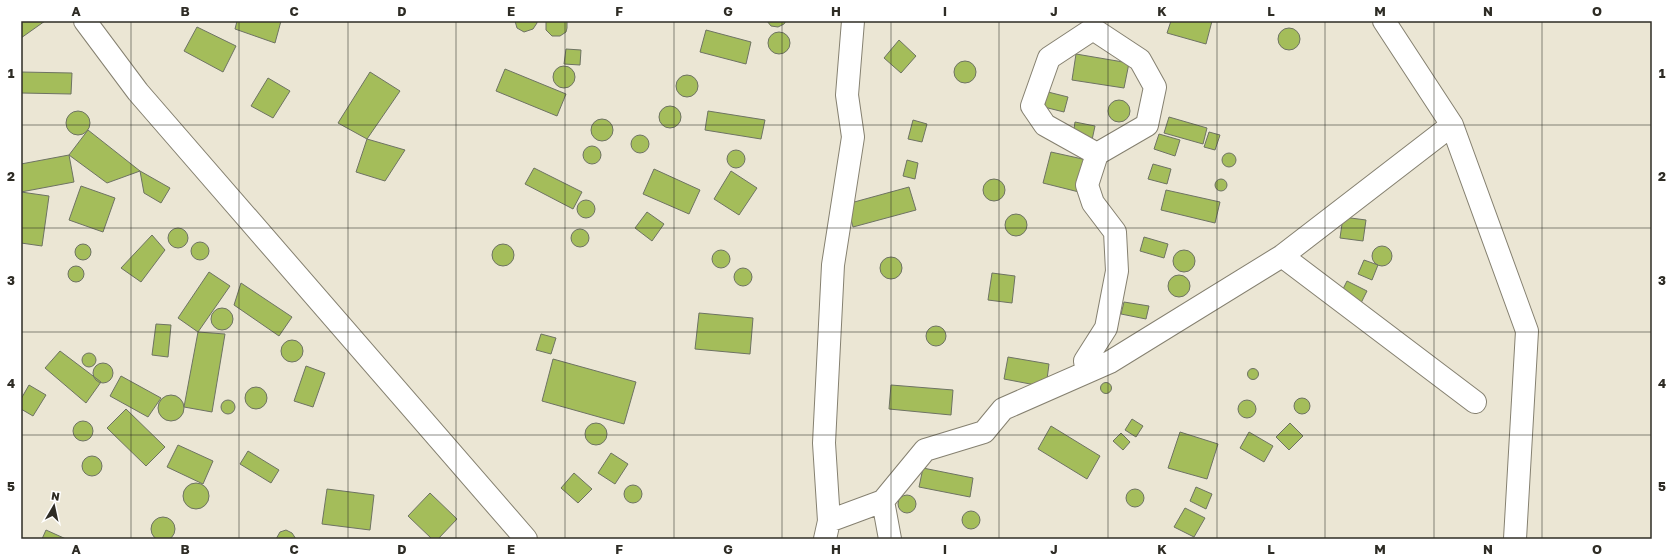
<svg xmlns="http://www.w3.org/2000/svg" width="1673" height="560" viewBox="0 0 1673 560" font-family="'Golos Text',sans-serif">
	<rect width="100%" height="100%" fill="#ebe6d4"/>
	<path fill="#a4bd5a" stroke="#6e7363" d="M21 21H45L21 38Z
		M237 21H281L275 43 235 29Z
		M515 21H537V23L533 29 524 32 517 28Z
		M546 21H567V28L566 32 560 36H552L546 30Z
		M767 21H786L784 24 778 27 771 26Z
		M1171 21H1212L1206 44 1167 33Z
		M197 27 236 46 223 72 184 51Z
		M1278 39a11 11 0 1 1 22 0a11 11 0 1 1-22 0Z
		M706 30 751 42 746 64 700 52Z
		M768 43a11 11 0 1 1 22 0a11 11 0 1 1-22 0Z
		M899 40 916 56 901 73 884 58Z
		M566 49 581 50 580 65 564 64Z
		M1076 54 1129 63 1124 88 1072 80Z
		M954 72a11 11 0 1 1 22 0a11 11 0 1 1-22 0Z
		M553 77a11 11 0 1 1 22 0a11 11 0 1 1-22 0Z
		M505 69 566 94 557 116 496 91Z
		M21 72 72 73 71 94 21 93Z
		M370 72 400 91 367 139 338 123Z
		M676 86a11 11 0 1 1 22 0a11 11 0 1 1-22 0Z
		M268 78 290 91 273 118 251 106Z
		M1048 92 1068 97 1064 112 1044 107Z
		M1108 111a11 11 0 1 1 22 0a11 11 0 1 1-22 0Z
		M659 117a11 11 0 1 1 22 0a11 11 0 1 1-22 0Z
		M708 111 765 120 761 139 705 130Z
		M66 123a12 12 0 1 1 24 0a12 12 0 1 1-24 0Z
		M1169 117 1207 128 1203 144 1164 133Z
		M591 130a11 11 0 1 1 22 0a11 11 0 1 1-22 0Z
		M913 120 927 124 922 142 908 139Z
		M1075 122 1095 126 1092 140 1073 136Z
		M88 130 140 171 107 183 69 155Z
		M1209 132 1220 135 1215 150 1204 147Z
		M1159 134 1180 140 1175 156 1154 149Z
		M631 144a9 9 0 1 1 18 0a9 9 0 1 1-18 0Z
		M367 139 405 150 385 181 356 172Z
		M583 155a9 9 0 1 1 18 0a9 9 0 1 1-18 0Z
		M727 159a9 9 0 1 1 18 0a9 9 0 1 1-18 0Z
		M1051 152 1087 160 1079 192 1043 183Z
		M1222 160a7 7 0 1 1 14 0a7 7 0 1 1-14 0Z
		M69 155 74 182 21 192V164Z
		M907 160 918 163 915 179 903 176Z
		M1153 164 1171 169 1167 184 1148 179Z
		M534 168 582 192 573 209 525 184Z
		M654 169 700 190 689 214 643 194Z
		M140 171 170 188 161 203 144 193Z
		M731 171 757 188 739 215 714 199Z
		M1215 185a6 6 0 1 1 12 0a6 6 0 1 1-12 0Z
		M983 190a11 11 0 1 1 22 0a11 11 0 1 1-22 0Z
		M81 186 115 198 103 232 69 220Z
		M909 187 916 210 853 227 847 204Z
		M1166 190 1220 202 1215 223 1161 210Z
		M21 192 49 196 42 246 21 243Z
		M577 209a9 9 0 1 1 18 0a9 9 0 1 1-18 0Z
		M647 212 664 224 652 241 635 228Z
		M1005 225a11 11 0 1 1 22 0a11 11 0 1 1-22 0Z
		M1343 217 1366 220 1363 241 1340 238Z
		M168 238a10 10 0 1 1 20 0a10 10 0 1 1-20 0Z
		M571 238a9 9 0 1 1 18 0a9 9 0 1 1-18 0Z
		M152 235 165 250 141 282 121 268Z
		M1144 237 1168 244 1164 258 1140 251Z
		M191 251a9 9 0 1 1 18 0a9 9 0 1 1-18 0Z
		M75 252a8 8 0 1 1 16 0a8 8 0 1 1-16 0Z
		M492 255a11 11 0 1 1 22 0a11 11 0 1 1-22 0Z
		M1372 256a10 10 0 1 1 20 0a10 10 0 1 1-20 0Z
		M712 259a9 9 0 1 1 18 0a9 9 0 1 1-18 0Z
		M1173 261a11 11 0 1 1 22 0a11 11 0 1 1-22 0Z
		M880 268a11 11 0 1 1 22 0a11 11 0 1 1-22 0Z
		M1364 260 1378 265 1372 280 1358 274Z
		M68 274a8 8 0 1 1 16 0a8 8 0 1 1-16 0Z
		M734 277a9 9 0 1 1 18 0a9 9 0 1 1-18 0Z
		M209 272 230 286 198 332 178 318Z
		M992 273 1015 276 1012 303 988 300Z
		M1168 286a11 11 0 1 1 22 0a11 11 0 1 1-22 0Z
		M1347 281 1367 291 1361 303 1341 293Z
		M241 283 292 317 279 336 234 305Z
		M1124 302 1149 306 1146 319 1121 314Z
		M211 319a11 11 0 1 1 22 0a11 11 0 1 1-22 0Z
		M699 313 753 318 750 354 695 349Z
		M156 324 171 325 168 357 152 355Z
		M926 336a10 10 0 1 1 20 0a10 10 0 1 1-20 0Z
		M198 332 225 334 212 412 184 407Z
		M541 334 556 338 551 354 536 350Z
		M281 351a11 11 0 1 1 22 0a11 11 0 1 1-22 0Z
		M60 351 101 382 86 403 45 368Z
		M82 360a7 7 0 1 1 14 0a7 7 0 1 1-14 0Z
		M1008 357 1049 364 1046 387 1004 379Z
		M553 359 636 382 624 424 542 401Z
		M93 373a10 10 0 1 1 20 0a10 10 0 1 1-20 0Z
		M306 366 325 373 313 407 294 401Z
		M1247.5 374a5.5 5.5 0 1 1 11 0a5.5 5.5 0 1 1-11 0Z
		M121 376 161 398 148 417 110 396Z
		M1100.5 388a5.5 5.5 0 1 1 11 0a5.5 5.5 0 1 1-11 0Z
		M29 385 46 395 33 416 21 409V399Z
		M891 385 953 390 951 415 889 409Z
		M245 398a11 11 0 1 1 22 0a11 11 0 1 1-22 0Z
		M158 408a13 13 0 1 1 26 0a13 13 0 1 1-26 0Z
		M1294 406a8 8 0 1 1 16 0a8 8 0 1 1-16 0Z
		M221 407a7 7 0 1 1 14 0a7 7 0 1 1-14 0Z
		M1238 409a9 9 0 1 1 18 0a9 9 0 1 1-18 0Z
		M126 409 165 447 146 466 107 428Z
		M1132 419 1143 426 1136 437 1125 430Z
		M73 431a10 10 0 1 1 20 0a10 10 0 1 1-20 0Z
		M1290 423 1303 436 1289 450 1276 437Z
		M585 434a11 11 0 1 1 22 0a11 11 0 1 1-22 0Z
		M1051 426 1100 456 1087 479 1038 449Z
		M1180 432 1218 444 1207 479 1168 468Z
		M1249 432 1273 446 1264 462 1240 448Z
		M1121 433 1130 442 1123 450 1113 441Z
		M178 445 213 461 203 484 167 467Z
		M248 451 279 470 271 483 240 464Z
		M611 453 628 464 615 484 598 473Z
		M82 466a10 10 0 1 1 20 0a10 10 0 1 1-20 0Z
		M923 468 973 478 970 497 919 487Z
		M574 473 592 489 578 503 561 488Z
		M183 496a13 13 0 1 1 26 0a13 13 0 1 1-26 0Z
		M624 494a9 9 0 1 1 18 0a9 9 0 1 1-18 0Z
		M1196 487 1212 494 1206 509 1190 501Z
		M327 489 374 495 370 530 322 524Z
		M1126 498a9 9 0 1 1 18 0a9 9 0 1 1-18 0Z
		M430 493 457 519 438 539H432L408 516Z
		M898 504a9 9 0 1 1 18 0a9 9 0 1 1-18 0Z
		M1185 508 1205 518 1194 537 1174 527Z
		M962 520a9 9 0 1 1 18 0a9 9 0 1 1-18 0Z
		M151 529a12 12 0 1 1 24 0a12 12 0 1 1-24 0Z
		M46 530 66 539H42Z
		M286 530 292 533 296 539H276L280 532Z"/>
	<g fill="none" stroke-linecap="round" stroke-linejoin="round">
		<defs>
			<path id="minor" d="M1384 21 1452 125 1527 331 1515 539
				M1282 256 1475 402
				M1087 372 1085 361 1106 328 1117 271 1115 232 1093 203 1087 185 1097 154 1147 125 1155 87 1140 60 1093 29 1049 58 1032 106 1045 125 1097 154
				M883 501 890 539
				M829 521 883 501 925 450 984 432 1003 409 1110 362 1282 256 1452 125
				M825 539 829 521 824 443 833 265 853 137 847 95 853 21"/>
			<path id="secondary" d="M85 21 138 92 526 539"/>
		</defs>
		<use href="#minor" stroke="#858070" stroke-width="24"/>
		<use href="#secondary" stroke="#858070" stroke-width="24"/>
		<use href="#minor" stroke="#fff" stroke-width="22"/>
		<use href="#secondary" stroke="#fff" stroke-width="22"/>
	</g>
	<path fill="none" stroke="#2e2c25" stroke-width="1" stroke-opacity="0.55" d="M131 21V539M239 21V539M348 21V539M456 21V539M565 21V539M674 21V539M782 21V539M891 21V539M999 21V539M1108 21V539M1217 21V539M1325 21V539M1434 21V539M1542 21V539M21 125H1652M21 228H1652M21 332H1652M21 435H1652"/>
	<rect width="1673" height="560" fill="none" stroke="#ffffff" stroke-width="44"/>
	<g transform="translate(54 506) rotate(9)" stroke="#ffffff" stroke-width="3" paint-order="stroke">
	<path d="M0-3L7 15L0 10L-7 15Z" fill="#2e2c25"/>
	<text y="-6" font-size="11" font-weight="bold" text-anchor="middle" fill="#2e2c25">N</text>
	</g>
	<rect x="22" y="22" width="1629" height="516" fill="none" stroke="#2e2c25" stroke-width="1.5"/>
	<g font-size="13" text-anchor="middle" font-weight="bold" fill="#2e2c25">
		<text x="76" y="16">A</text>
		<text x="185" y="16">B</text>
		<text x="294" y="16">C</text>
		<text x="402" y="16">D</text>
		<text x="511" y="16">E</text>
		<text x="619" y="16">F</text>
		<text x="728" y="16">G</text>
		<text x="836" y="16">H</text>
		<text x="945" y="16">I</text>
		<text x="1054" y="16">J</text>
		<text x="1162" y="16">K</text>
		<text x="1271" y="16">L</text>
		<text x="1380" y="16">M</text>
		<text x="1488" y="16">N</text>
		<text x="1597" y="16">O</text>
		<text x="11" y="78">1</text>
		<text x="1662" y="78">1</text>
		<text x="11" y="181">2</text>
		<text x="1662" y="181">2</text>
		<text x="11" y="285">3</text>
		<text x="1662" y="285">3</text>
		<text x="11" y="388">4</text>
		<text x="1662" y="388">4</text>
		<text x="11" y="491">5</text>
		<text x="1662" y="491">5</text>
		<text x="76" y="554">A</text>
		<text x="185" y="554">B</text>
		<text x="294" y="554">C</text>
		<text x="402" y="554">D</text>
		<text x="511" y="554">E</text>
		<text x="619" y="554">F</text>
		<text x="728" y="554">G</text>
		<text x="836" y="554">H</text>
		<text x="945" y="554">I</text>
		<text x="1054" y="554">J</text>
		<text x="1162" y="554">K</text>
		<text x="1271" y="554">L</text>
		<text x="1380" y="554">M</text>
		<text x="1488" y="554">N</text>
		<text x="1597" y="554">O</text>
	</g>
</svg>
